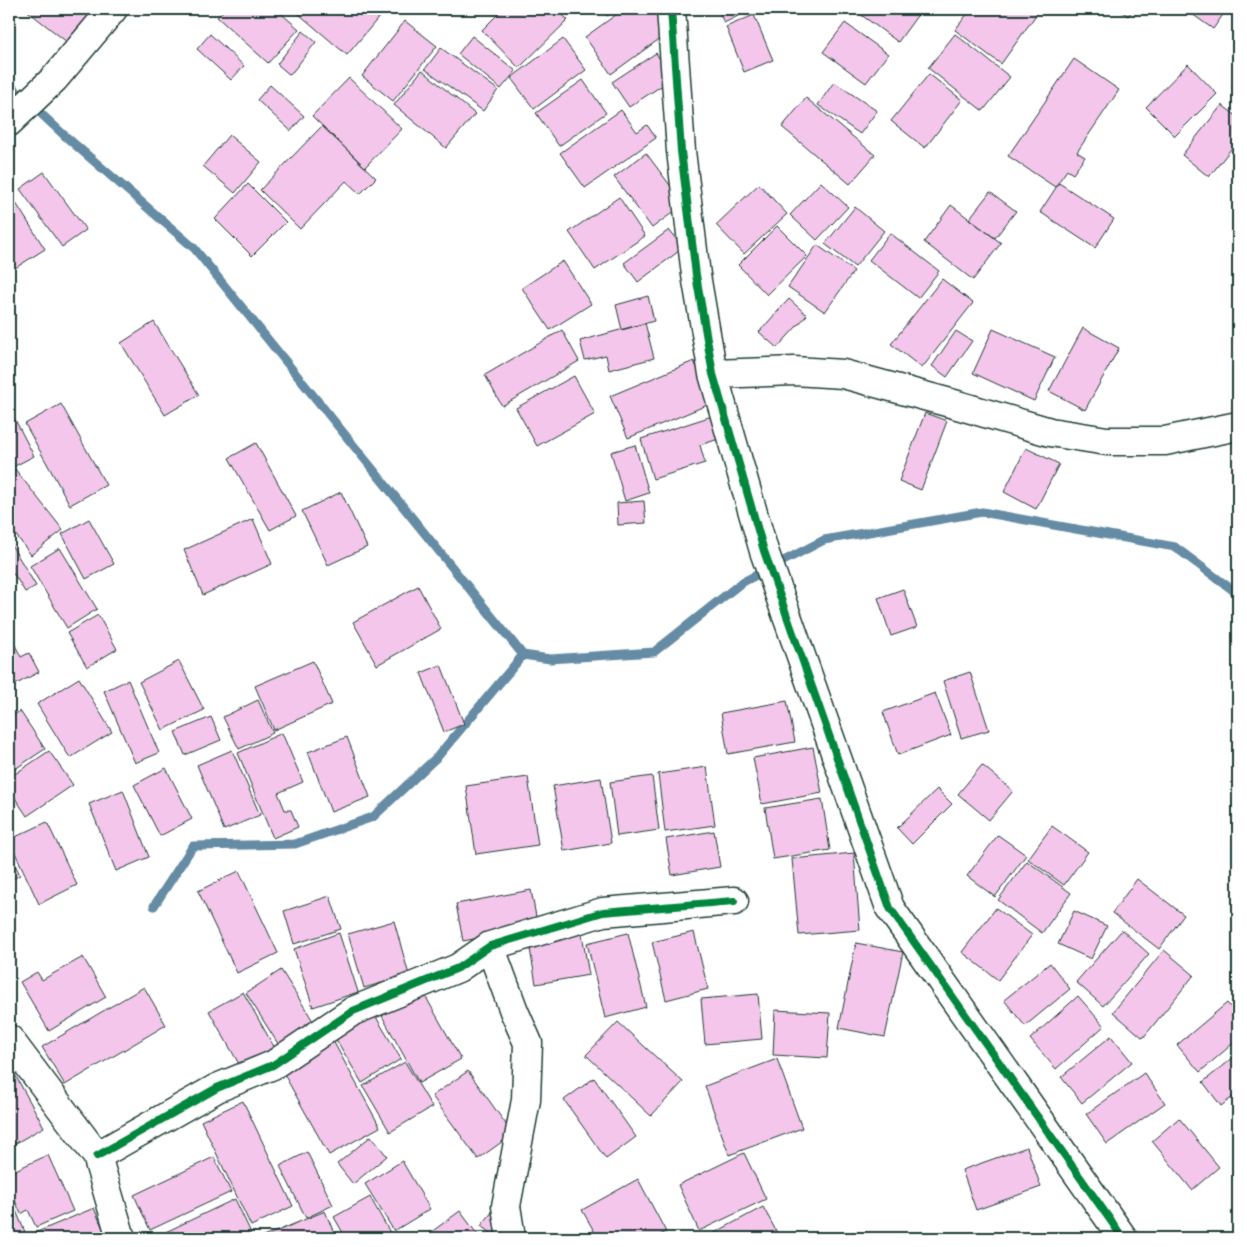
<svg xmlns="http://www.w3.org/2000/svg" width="1247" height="1247" viewBox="0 0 1247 1247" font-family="'Architects Daughter',sans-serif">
	<rect width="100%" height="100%" fill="#fff"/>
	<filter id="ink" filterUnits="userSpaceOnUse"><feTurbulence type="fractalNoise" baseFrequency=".02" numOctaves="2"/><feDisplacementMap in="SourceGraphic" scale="10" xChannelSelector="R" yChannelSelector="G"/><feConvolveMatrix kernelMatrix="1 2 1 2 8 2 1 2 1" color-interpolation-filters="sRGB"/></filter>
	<g filter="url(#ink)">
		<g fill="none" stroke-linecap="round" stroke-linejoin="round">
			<path stroke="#658ca4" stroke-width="9" d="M9 84 64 135 194 248 523 655 550 659 654 652 741 583 824 540 982 512 1175 547 1238 594
				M154 906 193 846 295 844 373 817 438 756 523 655"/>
		</g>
		<path fill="#f4c6eb" stroke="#1f3d34" d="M25 9H82L94 19 72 46Z
			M225 9H276L299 29 268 63 217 17Z
			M293 9H386L347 55Z
			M503 9H556L568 20 519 68 482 30Z
			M600 9H616L607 16Z
			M624 9H652L669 32 611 74 585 37Z
			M718 9H752L724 23Z
			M864 9H922L898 42 860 14Z
			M971 9H1033L1038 12 1001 64 955 30Z
			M1118 9H1134L1128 16Z
			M1185 9H1227L1213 29Z
			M754 15 773 60 744 72 726 27Z
			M405 21 437 46 393 101 362 76Z
			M845 23 888 54 866 83 823 52Z
			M303 31 316 42 290 75 277 64Z
			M210 34 244 66 231 80 197 49Z
			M955 34 1010 77 983 111 928 68Z
			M472 36 516 71 501 89 458 54Z
			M563 39 586 70 534 109 511 78Z
			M441 48 498 90 483 111 425 69Z
			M656 53 672 79 629 107 612 82Z
			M1074 59 1119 90 1077 152 1085 157 1073 174 1067 170 1055 187 1008 156Z
			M1188 64 1217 94 1175 136 1146 107Z
			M422 70 475 114 446 148 394 105Z
			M929 74 962 100 925 148 891 121Z
			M349 78 402 129 365 167 312 116Z
			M1238 78V92L1232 88Z
			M583 80 606 113 559 146 536 113Z
			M834 82 877 111 860 134 818 105Z
			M270 85 304 116 291 131 257 100Z
			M806 98 875 155 850 184 782 127Z
			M1222 105 1238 117V140L1209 177 1182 155Z
			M621 110 637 132 647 125 656 138 585 188 560 153Z
			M322 126 376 178 360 194 346 181 300 229 260 190Z
			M229 135 261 162 235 193 203 166Z
			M646 153 684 204 652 228 614 177Z
			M44 172 86 230 62 247 20 189Z
			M821 182 848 207 817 240 790 215Z
			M1059 183 1114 219 1095 248 1040 212Z
			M248 184 286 222 252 256 215 219Z
			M759 184 787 214 744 254 716 225Z
			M9 192 45 249 9 272Z
			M990 192 1016 211 995 238 969 219Z
			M619 197 645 236 595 270 569 232Z
			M951 205 1001 243 973 280 924 242Z
			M855 207 884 231 855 267 825 244Z
			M777 226 807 256 767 295 738 265Z
			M669 230 683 248 638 282 624 263Z
			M890 233 939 271 918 298 869 260Z
			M817 245 854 271 825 312 788 287Z
			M563 261 591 304 550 330 522 288Z
			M942 279 973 303 922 368 891 344Z
			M648 296 654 321 622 330 616 305Z
			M789 299 807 315 777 348 759 332Z
			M154 322 199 395 165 415 121 343Z
			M645 323 654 358 609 370 606 355 585 360 580 341Z
			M1083 328 1119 348 1085 410 1049 391Z
			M993 329 1055 357 1034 401 973 373Z
			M562 330 579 361 502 406 485 375Z
			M956 331 972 341 947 377 932 366Z
			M694 361 712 403 628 438 610 396Z
			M574 376 595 414 537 446 516 408Z
			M61 404 106 485 70 505 25 424Z
			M9 408 34 456 9 469Z
			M925 413 947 421 921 490 899 481Z
			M715 415 722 438 700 445 705 463 653 479 641 439Z
			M256 443 296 516 270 530 229 458Z
			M635 445 649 493 625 501 611 452Z
			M1026 448 1059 464 1036 509 1004 492Z
			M15 469 63 530 31 555 9 526V474Z
			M341 492 367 547 328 565 302 511Z
			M644 501 646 523 618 525 617 503Z
			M89 519 114 564 86 579 62 534Z
			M253 519 272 564 203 595 184 550Z
			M9 541 36 586 25 592 14 574 9 577Z
			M60 548 97 609 67 628 30 566Z
			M418 586 441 629 377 665 353 622Z
			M903 589 917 627 891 636 878 598Z
			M98 615 117 649 87 667 67 633Z
			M9 633 21 657 29 653 39 672 9 688Z
			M179 661 204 710 163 730 139 682Z
			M313 661 332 704 274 730 255 686Z
			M441 665 464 724 444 732 421 673Z
			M970 672 989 730 961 738 943 681Z
			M79 678 112 732 70 758 37 704Z
			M128 680 159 753 135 763 104 691Z
			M935 693 951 735 898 755 883 712Z
			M258 700 273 733 239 749 223 717Z
			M787 701 795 742 728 754 721 713Z
			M20 711 45 749 9 773V718Z
			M211 717 221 740 185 755 175 732Z
			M282 733 303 782 278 793 285 810H291L298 827 273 838 238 753Z
			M347 737 370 797 331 812 308 752Z
			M813 747 822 793 762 804 753 758Z
			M232 750 260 815 224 830 197 765Z
			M49 751 73 785 27 816 9 789V778Z
			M982 765 1013 791 989 820 958 794Z
			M707 767 715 825 665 832 658 774Z
			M166 768 192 819 160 836 134 785Z
			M652 776 659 830 617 836 610 782Z
			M528 777 538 845 476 854 466 786Z
			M601 778 611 843 564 851 553 786Z
			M937 789 952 804 912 844 897 828Z
			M123 790 149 857 116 871 89 804Z
			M822 799 830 850 773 859 765 808Z
			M47 822 77 885 39 904 9 840Z
			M1052 826 1088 852 1064 885 1028 859Z
			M714 831 720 867 672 875 666 839Z
			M998 835 1026 855 995 897 967 876Z
			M9 852 20 875 9 881Z
			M854 853 860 930 799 935 792 859Z
			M1027 861 1071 893 1042 933 998 900Z
			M239 871 278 953 237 973 198 891Z
			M1137 879 1184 915 1159 949 1112 913Z
			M531 890 538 927 463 941 456 904Z
			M330 896 341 929 294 944 284 911Z
			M996 908 1032 935 998 980 962 952Z
			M1074 911 1107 926 1091 959 1058 944Z
			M394 921 409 975 364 988 348 934Z
			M1122 930 1149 954 1103 1006 1076 982Z
			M694 932 708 989 666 1000 652 942Z
			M339 933 358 992 313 1007 294 949Z
			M628 933 646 1007 605 1018 587 943Z
			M582 934 589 975 536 984 529 943Z
			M856 943 903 952 885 1037 839 1028Z
			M1164 950 1194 975 1143 1038 1113 1012Z
			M83 957 106 997 49 1031 20 982 37 972 42 980Z
			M1050 963 1070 989 1025 1026 1004 1000Z
			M281 970 315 1024 280 1047 246 993Z
			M144 987 166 1025 65 1085 42 1047Z
			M243 992 277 1052 243 1071 209 1011Z
			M423 992 461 1059 419 1083 382 1016Z
			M758 994 762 1039 705 1044 701 999Z
			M1078 996 1104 1026 1056 1069 1030 1039Z
			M1227 1003 1238 1016V1039L1200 1072 1177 1045Z
			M775 1010 830 1013 827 1058 773 1055Z
			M373 1012 401 1059 362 1083 334 1036Z
			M618 1022 683 1082 651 1116 586 1055Z
			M1111 1036 1132 1062 1082 1103 1061 1077Z
			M332 1039 380 1127 329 1155 280 1067Z
			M1238 1054V1093L1221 1106 1203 1082Z
			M777 1059 802 1128 729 1155 705 1086Z
			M405 1062 432 1107 390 1132 363 1086Z
			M9 1064 44 1127 9 1147Z
			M468 1071 513 1134 478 1159 432 1096Z
			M1144 1073 1165 1103 1107 1144 1086 1114Z
			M594 1078 636 1137 606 1159 564 1100Z
			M243 1101 293 1206 251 1226 201 1121Z
			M1179 1118 1219 1167 1192 1190 1152 1141Z
			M371 1136 387 1156 353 1184 337 1164Z
			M1027 1147 1041 1187 976 1210 962 1170Z
			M307 1152 333 1205 306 1218 280 1166Z
			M744 1153 766 1199 699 1231 678 1185Z
			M48 1155 73 1211 36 1227 28 1210 21 1214 9 1187V1173Z
			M214 1157 231 1192 150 1230 134 1195Z
			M402 1161 430 1209 394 1231 365 1184Z
			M638 1179 666 1232 655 1238H598L582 1210Z
			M9 1194 25 1232 9 1238Z
			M370 1197 393 1238H346L334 1217Z
			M235 1199 251 1233 240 1238H153Z
			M763 1207 780 1238H705Z
			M94 1208 107 1238H23Z
			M325 1211 336 1238H264L263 1237Z
			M460 1211 480 1238H423Z
			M493 1211 505 1220 493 1235 481 1226Z"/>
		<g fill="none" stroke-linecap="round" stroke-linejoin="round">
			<defs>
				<path id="minor" d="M671 9 681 151 696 275 713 374 764 551 890 908 1123 1238
					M9 122 54 79 113 9
					M713 374 794 371 843 374 954 404 1050 432 1107 441H1165L1238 426
					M490 946 514 1011 528 1043 526 1100 506 1206 511 1238
					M9 1039 97 1156 121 1238
					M97 1156 217 1088 273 1065 353 1011 458 968 490 946 603 912 734 901"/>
			</defs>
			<use href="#minor" stroke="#1f3d34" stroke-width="31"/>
			<use href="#minor" stroke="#fff" stroke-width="28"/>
			<defs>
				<path id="cycleway" d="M671 9 681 151 696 275 713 374 764 551 890 908 1123 1238
					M97 1156 217 1088 273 1065 353 1011 458 968 490 946 603 912 734 901"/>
			</defs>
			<use href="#cycleway" stroke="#fff" stroke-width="11"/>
			<use href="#cycleway" stroke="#00873e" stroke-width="8"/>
		</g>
	</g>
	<rect width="1247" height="1247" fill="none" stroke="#fff" stroke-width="30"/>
	<rect x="15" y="15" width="1217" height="1217" fill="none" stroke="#1f3d34" stroke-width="2" filter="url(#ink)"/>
</svg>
